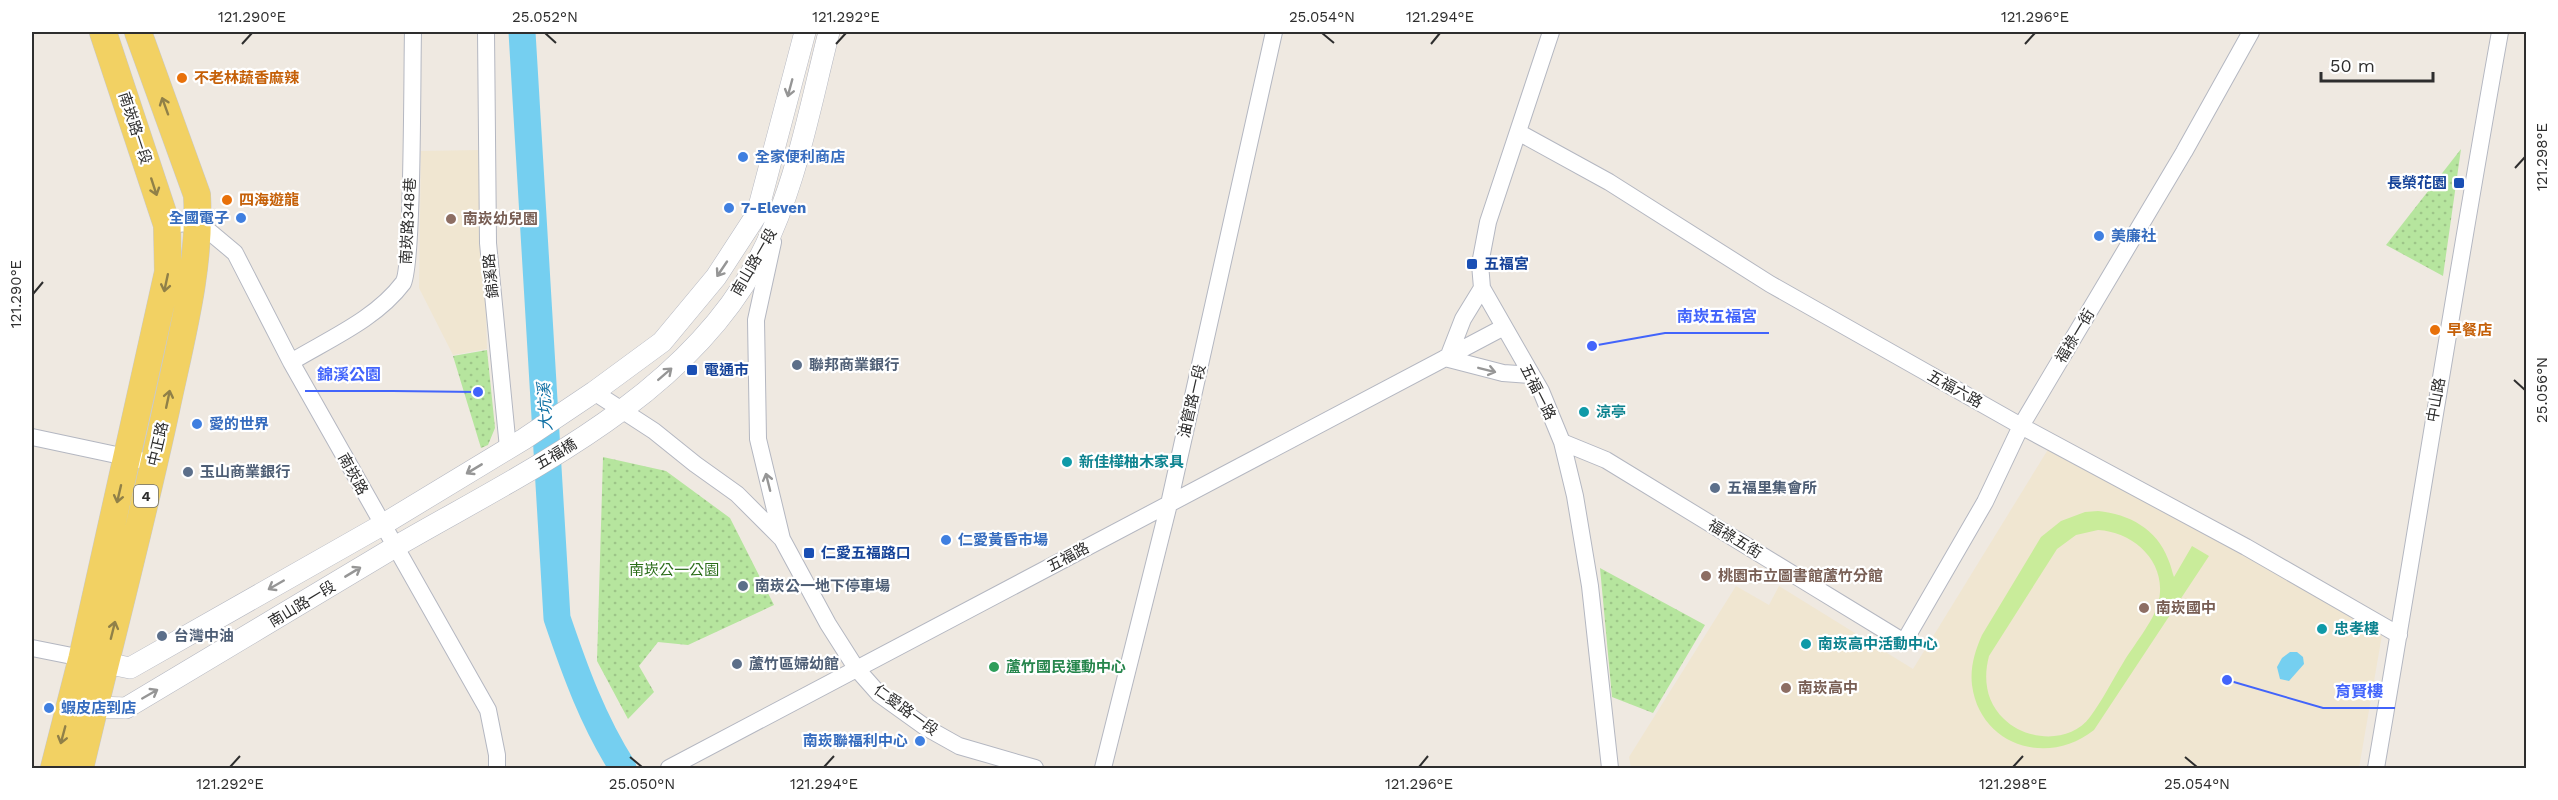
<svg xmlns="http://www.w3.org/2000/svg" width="2558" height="800" viewBox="0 0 2558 800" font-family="'Work Sans','Noto Sans TC',sans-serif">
	<defs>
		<pattern id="park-dots" width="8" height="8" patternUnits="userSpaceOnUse" patternTransform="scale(1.5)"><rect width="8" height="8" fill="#b6e59e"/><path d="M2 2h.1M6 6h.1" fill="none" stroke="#9dc588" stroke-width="1.8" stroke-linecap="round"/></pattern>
	</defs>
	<rect width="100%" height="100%" fill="#efe9e1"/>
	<path fill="#f0e6d1" d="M481 150 487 349 453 355 419 288 421 151Z
		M2052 443 2382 635 2359 768H1631L1629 757 1736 586 1769 605 1779 586 1913 669Z"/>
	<path fill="url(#park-dots)" d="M2461 149 2443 276 2386 245Z
		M487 350 495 428 488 445 481 448 453 356Z
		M603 457 666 471 730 518 774 605 688 645 658 642 639 666 654 692 628 719 597 661Z
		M1600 568 1705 625 1653 713 1612 697Z"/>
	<path fill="#c9ec9a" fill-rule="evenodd" d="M2098 511C2129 514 2157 529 2168 559 2171 565 2172 572 2174 577L2192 546 2209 556 2094 730C2048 767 1980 746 1972 685 1970 667 1975 651 1982 635L2041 537 2061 521 2085 512ZM2098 530C2135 532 2169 564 2158 604 2153 622 2133 646 2123 663 2112 681 2102 701 2090 717 2070 744 2026 741 2004 719 1986 702 1983 679 1989 656L2057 549 2076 535Z"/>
	<path fill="#75cff0" d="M2290 652H2297L2303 657 2304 664 2289 681 2280 679 2277 667 2282 658Z"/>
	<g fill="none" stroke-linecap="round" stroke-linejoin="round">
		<path stroke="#75cff0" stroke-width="27" d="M522 32 557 618C575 671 593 721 623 768"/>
		<defs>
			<path id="minor" d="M486 32 488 243 508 448
				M1551 32 1488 222 1480 264 1482 288 1541 391 1562 442 1575 496 1590 586 1610 768
				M1518 132 1609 182 1770 284 2021 426 2246 547 2399 635
				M167 225 198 222 235 253 291 362 488 710 497 755V768
				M773 242 756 320 758 439 782 539 828 624 856 668 879 694 925 727 959 746 1035 768
				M1449 355 1463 319 1482 288
				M1445 358 1503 373 1531 375
				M291 362C329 339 376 319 403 283 413 269 412 64 413 32
				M594 392 654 431 695 464 737 494 781 538
				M32 437 154 463
				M1562 442 1606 460 1904 642 1985 502 2021 426 2184 152 2251 32
				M32 648 82 658
				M669 768 1504 327
				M1103 768 1169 504 1274 32
				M2376 768C2418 523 2456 277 2500 32"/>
			<path id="tertiary" d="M91 660 130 668 382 525 524 439 594 392 662 342 716 277 757 214 805 32
				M82 703 95 707 126 708C216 655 305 600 395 547 524 472 680 401 755 266 795 194 809 110 829 32"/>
			<path id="primary" d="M54 768 82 658 168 272 167 225 103 32
				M80 768C108 649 140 530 166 410 181 339 201 268 197 195L138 32"/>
		</defs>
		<use href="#minor" stroke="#b4b7c1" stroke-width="18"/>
		<use href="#tertiary" stroke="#b4b7c1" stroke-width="22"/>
		<use href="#primary" stroke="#c9c9c9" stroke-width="28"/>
		<use href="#minor" stroke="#fff" stroke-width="16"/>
		<use href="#tertiary" stroke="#fff" stroke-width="21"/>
		<use href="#primary" stroke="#f2d163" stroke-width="27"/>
	</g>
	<defs><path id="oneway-shaft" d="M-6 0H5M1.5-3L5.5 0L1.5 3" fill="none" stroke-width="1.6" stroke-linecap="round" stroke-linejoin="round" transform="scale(1.5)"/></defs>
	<g stroke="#969696">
		<use href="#oneway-shaft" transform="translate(790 88) rotate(105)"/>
		<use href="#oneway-shaft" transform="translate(722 269) rotate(124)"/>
		<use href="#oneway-shaft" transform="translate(1487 370) rotate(14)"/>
		<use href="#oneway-shaft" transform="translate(665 374) rotate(-41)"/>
		<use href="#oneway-shaft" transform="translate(474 469) rotate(149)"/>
		<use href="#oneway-shaft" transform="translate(768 482) rotate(-104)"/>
		<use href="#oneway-shaft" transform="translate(353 572) rotate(-31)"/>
		<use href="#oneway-shaft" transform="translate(276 585) rotate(150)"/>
		<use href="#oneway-shaft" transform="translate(150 694) rotate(-30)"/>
	</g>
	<g stroke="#908048">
		<use href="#oneway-shaft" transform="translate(165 106) rotate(-110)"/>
		<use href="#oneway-shaft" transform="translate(154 187) rotate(72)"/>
		<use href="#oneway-shaft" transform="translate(166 283) rotate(102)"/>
		<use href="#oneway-shaft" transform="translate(168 399) rotate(-78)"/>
		<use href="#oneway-shaft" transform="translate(119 494) rotate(103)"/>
		<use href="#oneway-shaft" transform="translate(113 630) rotate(-76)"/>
		<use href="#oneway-shaft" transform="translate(63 735) rotate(105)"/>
	</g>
	<path fill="none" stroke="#2e2e2e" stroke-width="2" d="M545 33 556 43M1322 33 1334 43M242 44 252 33M836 44 846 33M1431 44 1440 33M2025 44 2035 33M2515 168 2525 157M33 294 43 282M2514 380 2525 390M630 757 642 767M2185 757 2197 767M230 767 240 756M824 767 834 756M1419 767 1428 756M2013 767 2023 756"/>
	<g fill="#e8710a" stroke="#fff" stroke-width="2">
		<circle cx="182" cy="78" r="6"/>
		<circle cx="227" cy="200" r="6"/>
		<circle cx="2435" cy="330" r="6"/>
	</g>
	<g fill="#3f7fe0" stroke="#fff" stroke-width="2">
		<circle cx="743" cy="157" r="6"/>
		<circle cx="729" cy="208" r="6"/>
		<circle cx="241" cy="218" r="6"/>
		<circle cx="2099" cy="236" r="6"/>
		<circle cx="197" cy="424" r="6"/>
		<circle cx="946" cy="540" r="6"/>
		<circle cx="49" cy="708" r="6"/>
		<circle cx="920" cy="741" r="6"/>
	</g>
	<g fill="#1a4fb4" stroke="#fff" stroke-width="2">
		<rect x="2453" y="177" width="12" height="12" rx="3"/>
		<rect x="1466" y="258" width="12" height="12" rx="3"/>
		<rect x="686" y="364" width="12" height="12" rx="3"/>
		<rect x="803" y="547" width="12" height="12" rx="3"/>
	</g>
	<g fill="#8d6e63" stroke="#fff" stroke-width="2">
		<circle cx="451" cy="219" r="6"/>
		<circle cx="1706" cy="576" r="6"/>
		<circle cx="2144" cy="608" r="6"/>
		<circle cx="1786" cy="688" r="6"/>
	</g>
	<g fill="#5c6f8a" stroke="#fff" stroke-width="2">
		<circle cx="797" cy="365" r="6"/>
		<circle cx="188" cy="472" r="6"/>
		<circle cx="1715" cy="488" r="6"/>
		<circle cx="743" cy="586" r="6"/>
		<circle cx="162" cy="636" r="6"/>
		<circle cx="737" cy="664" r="6"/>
	</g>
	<g fill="#0f9aa8" stroke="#fff" stroke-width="2">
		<circle cx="1584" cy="412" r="6"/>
		<circle cx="1067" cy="462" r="6"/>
		<circle cx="2322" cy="629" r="6"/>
		<circle cx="1806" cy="644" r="6"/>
	</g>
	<circle fill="#2e9e5b" stroke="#fff" stroke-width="2" cx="994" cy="667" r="6"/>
	<g text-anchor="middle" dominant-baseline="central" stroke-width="4.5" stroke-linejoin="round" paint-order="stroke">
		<rect fill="#fff" stroke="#6d6d6d" stroke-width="1.5" x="134" y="485" width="24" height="22" rx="4.5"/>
		<g font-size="14" font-weight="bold" fill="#2e2e2e">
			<text x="146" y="496">4</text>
		</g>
		<g font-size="15" font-weight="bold" fill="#c56008" stroke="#fff" text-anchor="start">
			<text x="194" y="78">不老林蔬香麻辣</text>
			<text x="239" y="200">四海遊龍</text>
			<text x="2447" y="330">早餐店</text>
		</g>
		<g font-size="15" fill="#2e2e2e" stroke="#fff">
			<text transform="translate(135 128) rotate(72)">南崁路一段</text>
			<text transform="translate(408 221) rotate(-87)">南崁路348巷</text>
			<text transform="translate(754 262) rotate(-60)">南山路一段</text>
			<text transform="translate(491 276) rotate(-96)">錦溪路</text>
			<text transform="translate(2075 336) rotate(-59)">福祿一街</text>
			<text transform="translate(1955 389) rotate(29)">五福六路</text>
			<text transform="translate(1538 392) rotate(63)">五福一路</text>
			<text transform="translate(2436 400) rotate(-80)">中山路</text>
			<text transform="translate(1192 401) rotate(-77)">油管路一段</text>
			<text transform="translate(158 444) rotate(-77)">中正路</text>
			<text transform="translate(556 454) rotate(-31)">五福橋</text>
			<text transform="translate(353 474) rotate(61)">南崁路</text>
			<text transform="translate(1735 539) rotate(31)">福祿五街</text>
			<text transform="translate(1068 557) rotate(-28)">五福路</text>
			<text transform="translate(302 604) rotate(-31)">南山路一段</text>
			<text transform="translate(906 710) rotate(36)">仁愛路一段</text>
		</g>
		<g font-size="15" font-weight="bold" fill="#366cbe" stroke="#fff" text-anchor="start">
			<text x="755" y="157">全家便利商店</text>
			<text x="741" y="208">7-Eleven</text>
			<text x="229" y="218" text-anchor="end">全國電子</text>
			<text x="2111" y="236">美廉社</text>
			<text x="209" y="424">愛的世界</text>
			<text x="958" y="540">仁愛黃昏市場</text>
			<text x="61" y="708">蝦皮店到店</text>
			<text x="908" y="741" text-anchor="end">南崁聯福利中心</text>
		</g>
		<g font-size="15" font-weight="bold" fill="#164399" stroke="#fff" text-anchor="start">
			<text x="2447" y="183" text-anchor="end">長榮花園</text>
			<text x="1484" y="264">五福宮</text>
			<text x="704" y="370">電通市</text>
			<text x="821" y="553">仁愛五福路口</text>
		</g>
		<g font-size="15" font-weight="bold" fill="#785e54" stroke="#fff" text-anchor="start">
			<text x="463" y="219">南崁幼兒園</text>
			<text x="1718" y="576">桃園市立圖書館蘆竹分館</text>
			<text x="2156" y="608">南崁國中</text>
			<text x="1798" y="688">南崁高中</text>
		</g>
		<g font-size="15" font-weight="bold" fill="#4e5e75" stroke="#fff" text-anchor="start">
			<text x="809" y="365">聯邦商業銀行</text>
			<text x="200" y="472">玉山商業銀行</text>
			<text x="1727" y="488">五福里集會所</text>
			<text x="755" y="586">南崁公一地下停車場</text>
			<text x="174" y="636">台灣中油</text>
			<text x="749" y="664">蘆竹區婦幼館</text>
		</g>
		<g font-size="15" font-weight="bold" fill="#0d838f" stroke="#fff" text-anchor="start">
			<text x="1596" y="412">涼亭</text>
			<text x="1079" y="462">新佳樺柚木家具</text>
			<text x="2334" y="629">忠孝樓</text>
			<text x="1818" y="644">南崁高中活動中心</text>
		</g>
		<g font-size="15" fill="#2c6e1b" stroke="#fff">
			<text x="674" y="570">南崁公一公園</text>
		</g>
		<g font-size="15" font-weight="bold" fill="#27864d" stroke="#fff" text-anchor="start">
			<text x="1006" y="667">蘆竹國民運動中心</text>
		</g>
		<g font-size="16" font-style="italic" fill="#0d6fa3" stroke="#fff">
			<text transform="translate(545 407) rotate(-93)">大坑溪</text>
		</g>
	</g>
	<path fill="none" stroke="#4264fb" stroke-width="2" d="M1592 346L1665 333H1769M478 392L393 391H305M2227 680L2323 708H2395"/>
	<g fill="#4264fb" stroke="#fff" stroke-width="2">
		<circle cx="1592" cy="346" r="6"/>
		<circle cx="478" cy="392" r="6"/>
		<circle cx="2227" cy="680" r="6"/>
	</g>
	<g font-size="16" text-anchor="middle" font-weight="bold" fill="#4264fb" stroke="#fff" stroke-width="4.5" stroke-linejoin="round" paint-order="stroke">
		<text x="1717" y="322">南崁五福宮</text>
		<text x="349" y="380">錦溪公園</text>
		<text x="2359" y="697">育賢樓</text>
	</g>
	<rect width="2558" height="800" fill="none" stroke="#ffffff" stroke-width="66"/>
	<path d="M2321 72v9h112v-9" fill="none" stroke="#2e2e2e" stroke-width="3"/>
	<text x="2330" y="72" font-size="18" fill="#2e2e2e" stroke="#ffffff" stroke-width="4.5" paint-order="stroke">50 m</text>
	<rect x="33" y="33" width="2492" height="734" fill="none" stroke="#2e2e2e" stroke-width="2"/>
	<g font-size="15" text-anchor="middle" fill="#2e2e2e">
		<text x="252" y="22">121.290°E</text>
		<text x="545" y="22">25.052°N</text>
		<text x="846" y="22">121.292°E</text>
		<text x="1322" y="22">25.054°N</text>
		<text x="1440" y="22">121.294°E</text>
		<text x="2035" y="22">121.296°E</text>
		<text transform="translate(2542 157) rotate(-90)" y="5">121.298°E</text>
		<text transform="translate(16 294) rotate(-90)" y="5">121.290°E</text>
		<text transform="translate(2542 390) rotate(-90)" y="5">25.056°N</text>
		<text x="230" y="789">121.292°E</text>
		<text x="642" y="789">25.050°N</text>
		<text x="824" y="789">121.294°E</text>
		<text x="1419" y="789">121.296°E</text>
		<text x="2013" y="789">121.298°E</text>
		<text x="2197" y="789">25.054°N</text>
	</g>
</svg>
